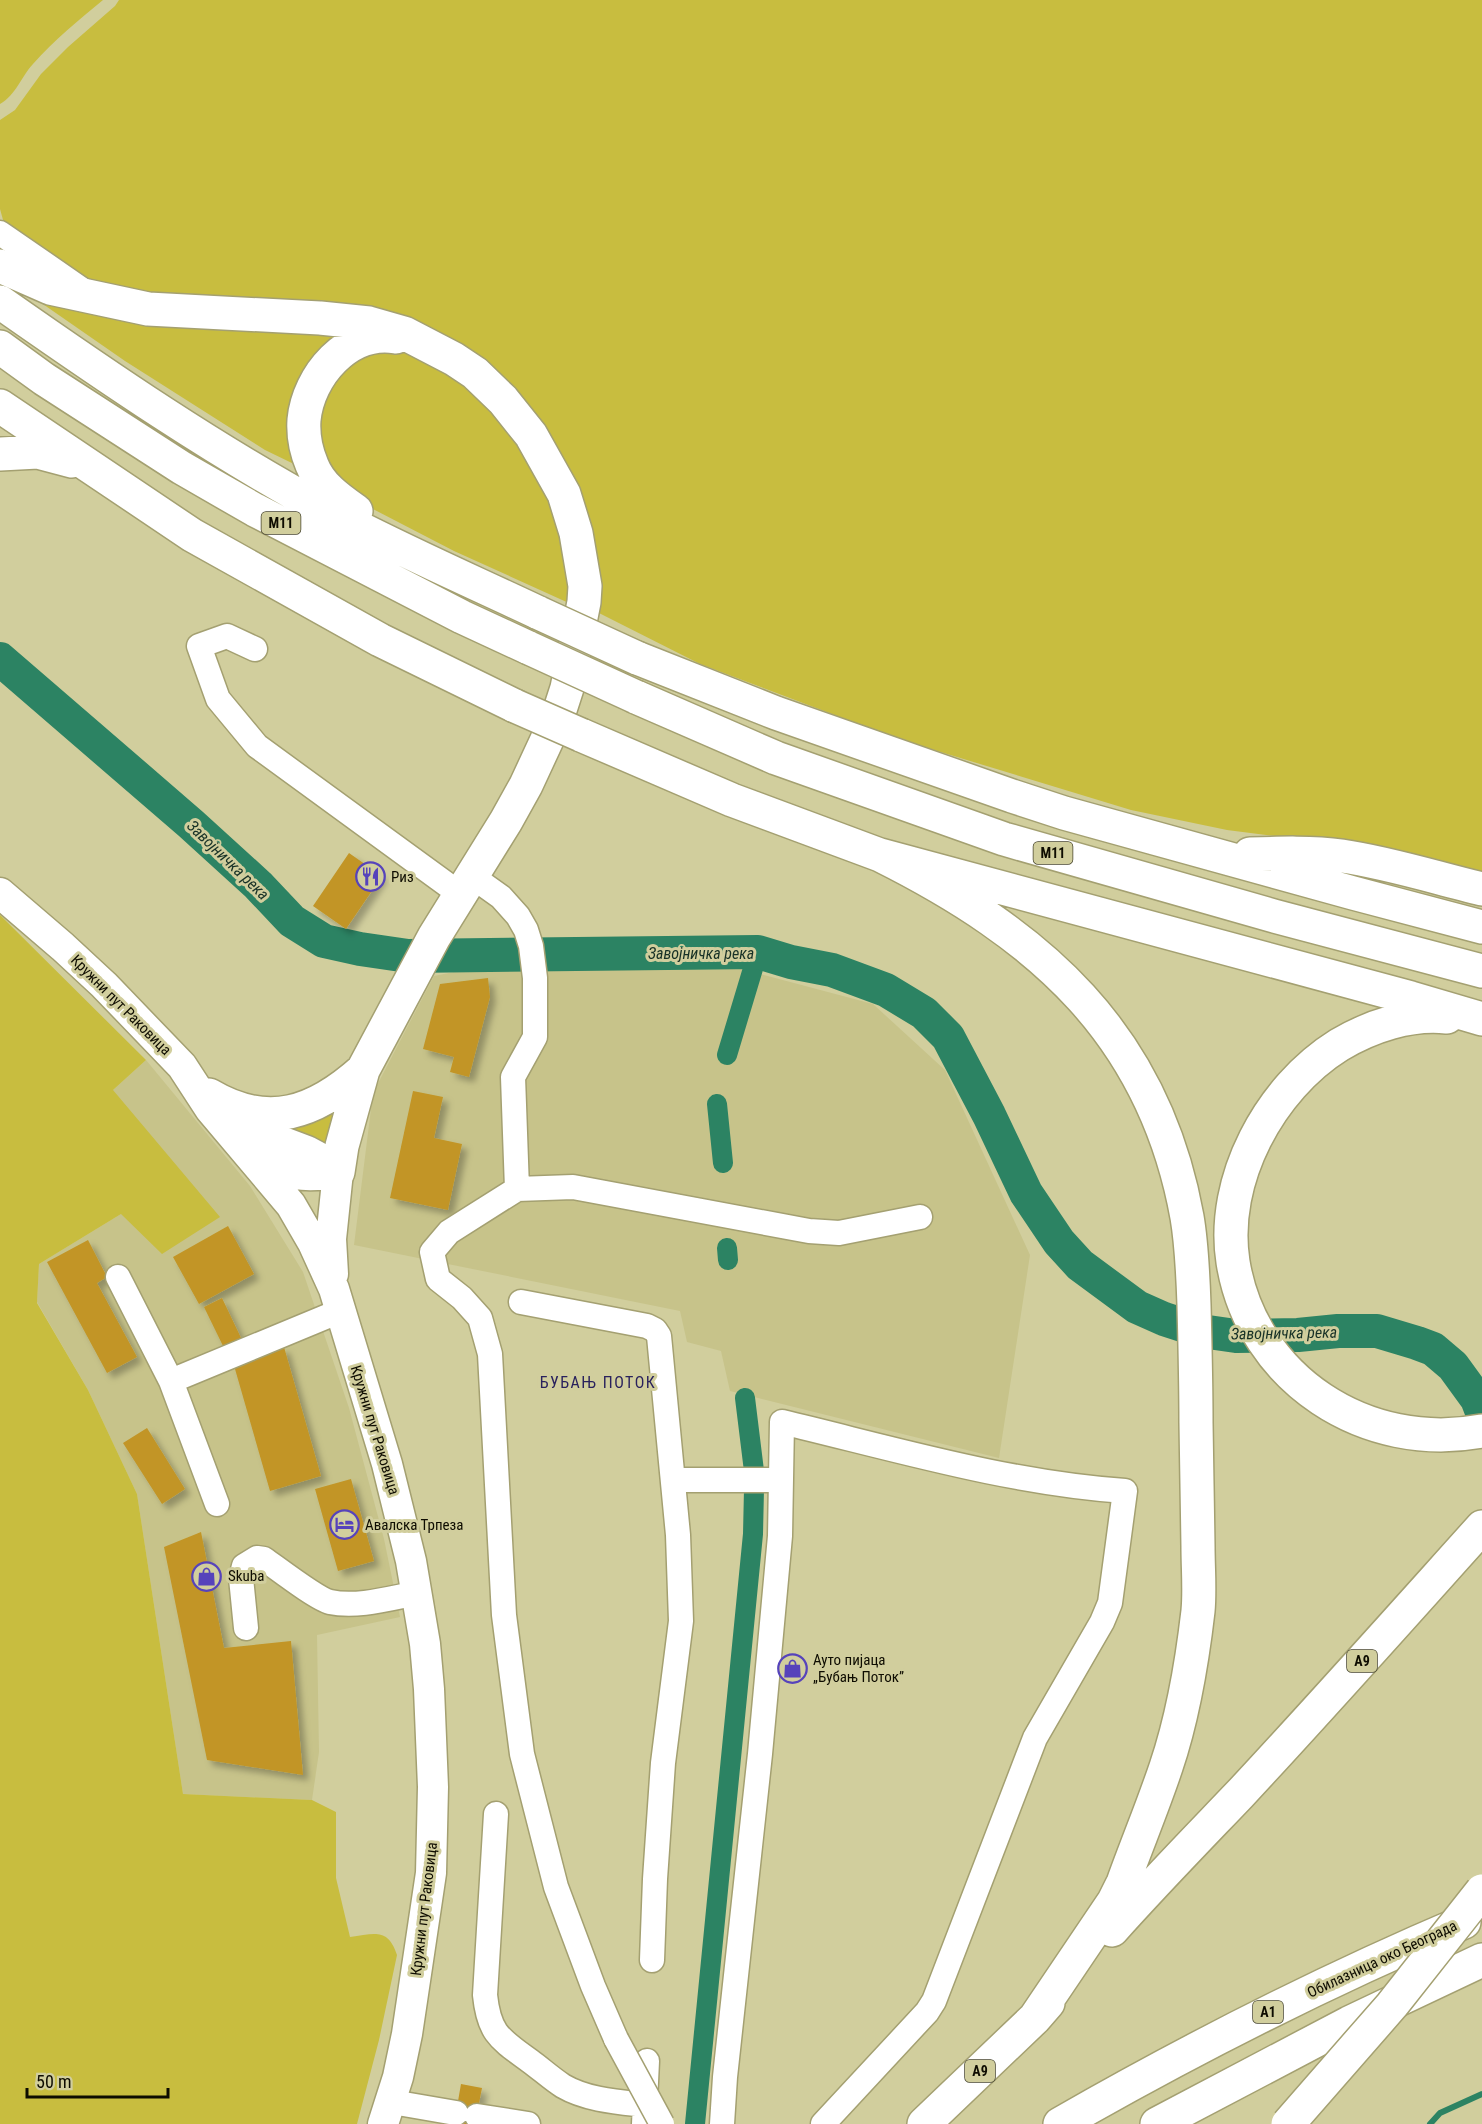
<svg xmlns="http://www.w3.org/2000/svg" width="1482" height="2124" viewBox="0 0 1482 2124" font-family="'Roboto Condensed',sans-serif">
	<defs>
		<filter id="shadow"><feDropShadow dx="5.5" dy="5.5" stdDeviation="3" flood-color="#0004"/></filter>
	</defs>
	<rect width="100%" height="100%" fill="#d1ce9d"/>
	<path fill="#c7c38a" d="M685 961 730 966 873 1004 945 1070 1030 1255 999 1458 730 1391 721 1351 687 1342 680 1311 354 1245 373 1093 434 976 454 972 608 968Z
		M146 1060 250 1186 303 1272 349 1408 384 1539 400 1617 317 1635 319 1752 312 1800 183 1794 137 1494 88 1390 37 1302 39 1264 121 1214 113 1090Z"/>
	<path fill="#c8bd3f" d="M0 0H103C79 20 54 40 33 64 21 77 16 95 0 104Z
		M119 0H1482V872L1436 859 1311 838 1275 836 1227 830 1131 810 898 739 700 664 595 611 560 464 388 314 324 301 155 295 92 282 54 262 5 227 0 209V120L15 110 41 74 68 47 115 6Z
		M14 284 92 315 337 332 313 360 296 465 265 450 125 361Z
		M364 349H412L479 391 541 475 564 539 571 604 454 551 371 508 338 486 318 443 319 405 327 386Z
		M0 915 146 1060 113 1090 220 1217 162 1254 121 1214 39 1264 37 1303 88 1390 137 1494 183 1794 312 1800 336 1812V1878L350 1937C374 1934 388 1927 397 1955L379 2040 357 2124H0Z
		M340 1101 327 1148 257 1117Z"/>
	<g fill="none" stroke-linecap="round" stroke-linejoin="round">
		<path stroke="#2c8363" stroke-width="6" d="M1430 2124 1440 2113 1482 2094"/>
		<path stroke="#2c8363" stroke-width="20" d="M727 1055 758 952
			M717 1104 723 1163
			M727 1248 728 1260
			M745 1398 754 1471
			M695 2124 753 1534 754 1489"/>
		<path stroke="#2c8363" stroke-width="34" d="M0 659 191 824 258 885 292 921 324 941 360 949 408 956 758 952 791 962 832 970 886 990 924 1013 948 1037 989 1115 1026 1193 1059 1242 1080 1265 1137 1307 1164 1319 1201 1331 1236 1336 1298 1335 1338 1331H1377L1417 1343 1433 1349 1453 1366 1477 1399 1482 1412"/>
	</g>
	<path fill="#c29526" filter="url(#shadow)" d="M349 853 382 876 346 929 313 906Z
		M488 978 490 997 469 1077 450 1072 454 1057 423 1049 440 984Z
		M413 1091 443 1097 434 1138 462 1144 448 1210 390 1198Z
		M228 1226 254 1274 199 1304 173 1257Z
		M88 1240 107 1277 97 1283 137 1357 107 1373 47 1262Z
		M222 1298 242 1340 224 1348 204 1307Z
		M284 1347 321 1476 270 1491 233 1362Z
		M147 1428 185 1489 162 1504 123 1443Z
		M351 1479 374 1561 338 1571 315 1489Z
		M201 1532 224 1648 291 1641 303 1775 207 1760 164 1547Z
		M461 2084 482 2088 475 2124H454Z"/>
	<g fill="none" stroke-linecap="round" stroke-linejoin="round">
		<defs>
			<path id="minor" d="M0 233 84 291
				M255 649 227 636 199 646 218 699 257 746 460 894
				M473 877 501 897 518 916 526 930 531 946 535 978V1037L513 1077 517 1189
				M118 1277 171 1381
				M521 1302 647 1326 655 1330 659 1336 678 1535 681 1621 663 1763 655 1879 652 1960
				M673 1480H780
				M217 1504 171 1381 340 1311
				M246 1628 241 1578 244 1566 257 1558 264 1559C277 1568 317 1599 330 1602 357 1608 391 1598 418 1593
				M496 1814 485 1995C489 2034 500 2039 530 2061 541 2069 552 2079 563 2086 587 2100 618 2102 645 2105
				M616 2039 593 1986 556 1887 522 1754 504 1615 490 1354 480 1318 462 1298 438 1279 432 1252 449 1232 517 1189 573 1187 809 1231 839 1233 920 1217
				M392 2102 456 2113
				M477 2116 528 2124
				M644 2124 647 2061
				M722 2124 725 2077 760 1754 780 1536 782 1422C895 1449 1009 1483 1125 1491L1110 1603 1102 1622 1035 1738 934 2001 927 2012 823 2124"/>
			<path id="major" d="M0 893 63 947 104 985 182 1066 210 1109 291 1205 313 1243 334 1289 387 1464 411 1561 425 1644 429 1689 433 1787 431 1873 407 2034 398 2077 383 2124
				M226 1112 246 1128 307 1151 320 1158 338 1172
				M255 1158C283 1175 306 1179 338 1172
				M333 1274 331 1239 338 1172"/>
			<path id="highway" d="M0 266 50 288 148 309 320 318 369 323 404 333 454 359 475 373 503 400 531 435 564 494 576 533 585 586 584 602 567 688 558 716 526 785 506 821 434 937 363 1070 342 1146 338 1172
				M0 302C107 377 215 451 330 513 398 549 469 580 539 613
				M0 347 44 379 182 468 255 510 462 617 529 648
				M0 406 192 535 380 640 515 706
				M0 454 38 452 72 461
				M356 511C339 499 320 486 312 465 306 451 303 435 304 420 308 376 348 329 396 337
				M637 658 776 713 1012 796 1064 813 1353 893 1482 927
				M636 697 776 758 1004 839 1274 916 1482 971
				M581 735 732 800 880 855 1411 998 1482 1019
				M1250 854C1281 853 1312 852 1342 856 1390 863 1436 878 1482 889
				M880 855C1040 935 1154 1034 1187 1217 1192 1246 1193 1276 1194 1305 1195 1344 1196 1383 1196 1423 1197 1464 1197 1505 1198 1546 1198 1568 1200 1590 1198 1611 1192 1663 1183 1717 1166 1767 1153 1806 1137 1844 1123 1883L1114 1901 1035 2018
				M1447 1017C1410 1013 1371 1026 1339 1045 1270 1088 1220 1180 1233 1262 1252 1380 1367 1453 1482 1431
				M209 1095C268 1130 315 1113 363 1070
				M1112 1930C1154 1883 1197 1839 1240 1794 1322 1706 1402 1616 1482 1527
				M924 2124 1035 2018 1048 2003
				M1060 2124C1191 2049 1325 1981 1464 1922
				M1157 2124 1349 2023 1482 1960"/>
		</defs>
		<use href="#minor" stroke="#a4a071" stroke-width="27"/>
		<use href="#major" stroke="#a4a071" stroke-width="33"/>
		<use href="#highway" stroke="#a4a071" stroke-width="36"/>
		<use href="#minor" stroke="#fff" stroke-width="24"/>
		<use href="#major" stroke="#fff" stroke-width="30"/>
		<use href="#highway" stroke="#fff" stroke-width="33"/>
		<defs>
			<path id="minor-bridge" d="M616 2039 662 2124"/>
			<path id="highway-bridge" d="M539 613 637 658
				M529 648 636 697
				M515 706 581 735
				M1288 2124 1392 2005 1482 1891"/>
		</defs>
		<use href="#minor-bridge" stroke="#a4a071" stroke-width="27" stroke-linecap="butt"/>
		<use href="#highway-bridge" stroke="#a4a071" stroke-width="36" stroke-linecap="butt"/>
		<use href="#minor-bridge" stroke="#fff" stroke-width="24"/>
		<use href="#highway-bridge" stroke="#fff" stroke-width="33"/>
	</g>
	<defs>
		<symbol id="restaurant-ring" viewBox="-11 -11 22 22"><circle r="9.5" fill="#d1ce9d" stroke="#5643bb" stroke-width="1.5"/><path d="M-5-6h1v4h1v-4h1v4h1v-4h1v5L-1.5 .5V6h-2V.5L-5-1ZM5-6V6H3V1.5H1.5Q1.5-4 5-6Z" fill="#5643bb"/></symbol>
		<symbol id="hotel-ring" viewBox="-11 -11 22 22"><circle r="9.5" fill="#d1ce9d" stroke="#5643bb" stroke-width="1.5"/><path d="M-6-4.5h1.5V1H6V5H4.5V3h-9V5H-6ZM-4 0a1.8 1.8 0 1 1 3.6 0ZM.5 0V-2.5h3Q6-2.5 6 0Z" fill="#5643bb"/></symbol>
		<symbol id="shop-ring" viewBox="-11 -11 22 22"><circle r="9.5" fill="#d1ce9d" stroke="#5643bb" stroke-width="1.5"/><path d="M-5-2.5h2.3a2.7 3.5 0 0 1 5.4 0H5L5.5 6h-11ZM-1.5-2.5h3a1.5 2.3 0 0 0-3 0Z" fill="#5643bb"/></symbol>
	</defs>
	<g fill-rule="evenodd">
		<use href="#restaurant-ring" x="354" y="860" width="33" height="33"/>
		<use href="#hotel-ring" x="328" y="1508" width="33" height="33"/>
		<use href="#shop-ring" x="190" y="1560" width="33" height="33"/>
		<use href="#shop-ring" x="776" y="1652" width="33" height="33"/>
	</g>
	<g text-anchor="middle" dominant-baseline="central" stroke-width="6" stroke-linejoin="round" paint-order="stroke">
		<g fill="#d1ce9d" stroke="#48462f" stroke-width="1.5">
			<rect x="261.5" y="512" width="39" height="22" rx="4.5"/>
			<rect x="1033.5" y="842" width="39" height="22" rx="4.5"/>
			<rect x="1347" y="1650" width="30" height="22" rx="4.5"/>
			<rect x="1253" y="2001" width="30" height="22" rx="4.5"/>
			<rect x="965" y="2060" width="30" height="22" rx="4.5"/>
		</g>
		<g font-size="14" font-weight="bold" fill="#0e0c00">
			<text x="281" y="523">M11</text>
			<text x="1053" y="853">M11</text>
			<text x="1362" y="1661">A9</text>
			<text x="1268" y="2012">A1</text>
			<text x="980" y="2071">A9</text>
		</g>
		<g font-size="15" fill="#0e0c00" stroke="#d1ce9d" text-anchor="start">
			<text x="391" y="877">Риз</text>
			<text x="365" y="1525">Авалска Трпеза</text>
			<text x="228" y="1576">Skuba</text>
			<text x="813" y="1660">Ауто пијаца<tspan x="813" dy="17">„Бубањ Поток”</tspan></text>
		</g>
		<g font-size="15" fill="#0e0c00" stroke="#d1ce9d">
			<text transform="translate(121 1005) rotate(45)">Кружни пут Раковица</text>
			<text transform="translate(375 1430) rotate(73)">Кружни пут Раковица</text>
			<text transform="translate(424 1909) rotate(-83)">Кружни пут Раковица</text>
			<text transform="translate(1382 1959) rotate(-25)">Обилазница око Београда</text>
		</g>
		<g font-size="16" font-style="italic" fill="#173126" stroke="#d1ce9d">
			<text transform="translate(228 860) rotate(44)">Завојничка река</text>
			<text x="701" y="953">Завојничка река</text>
			<text transform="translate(1284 1333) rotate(-1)">Завојничка река</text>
		</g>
		<g font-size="16" letter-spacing="1.5" fill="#29215c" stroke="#d1ce9d">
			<text x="598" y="1382">БУБАЊ ПОТОК</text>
		</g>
	</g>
	<path d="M27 2088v9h141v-9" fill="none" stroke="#0e0c00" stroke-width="3"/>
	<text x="36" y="2088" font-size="18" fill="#0e0c00" stroke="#d1ce9d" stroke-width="4.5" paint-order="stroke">50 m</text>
</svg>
